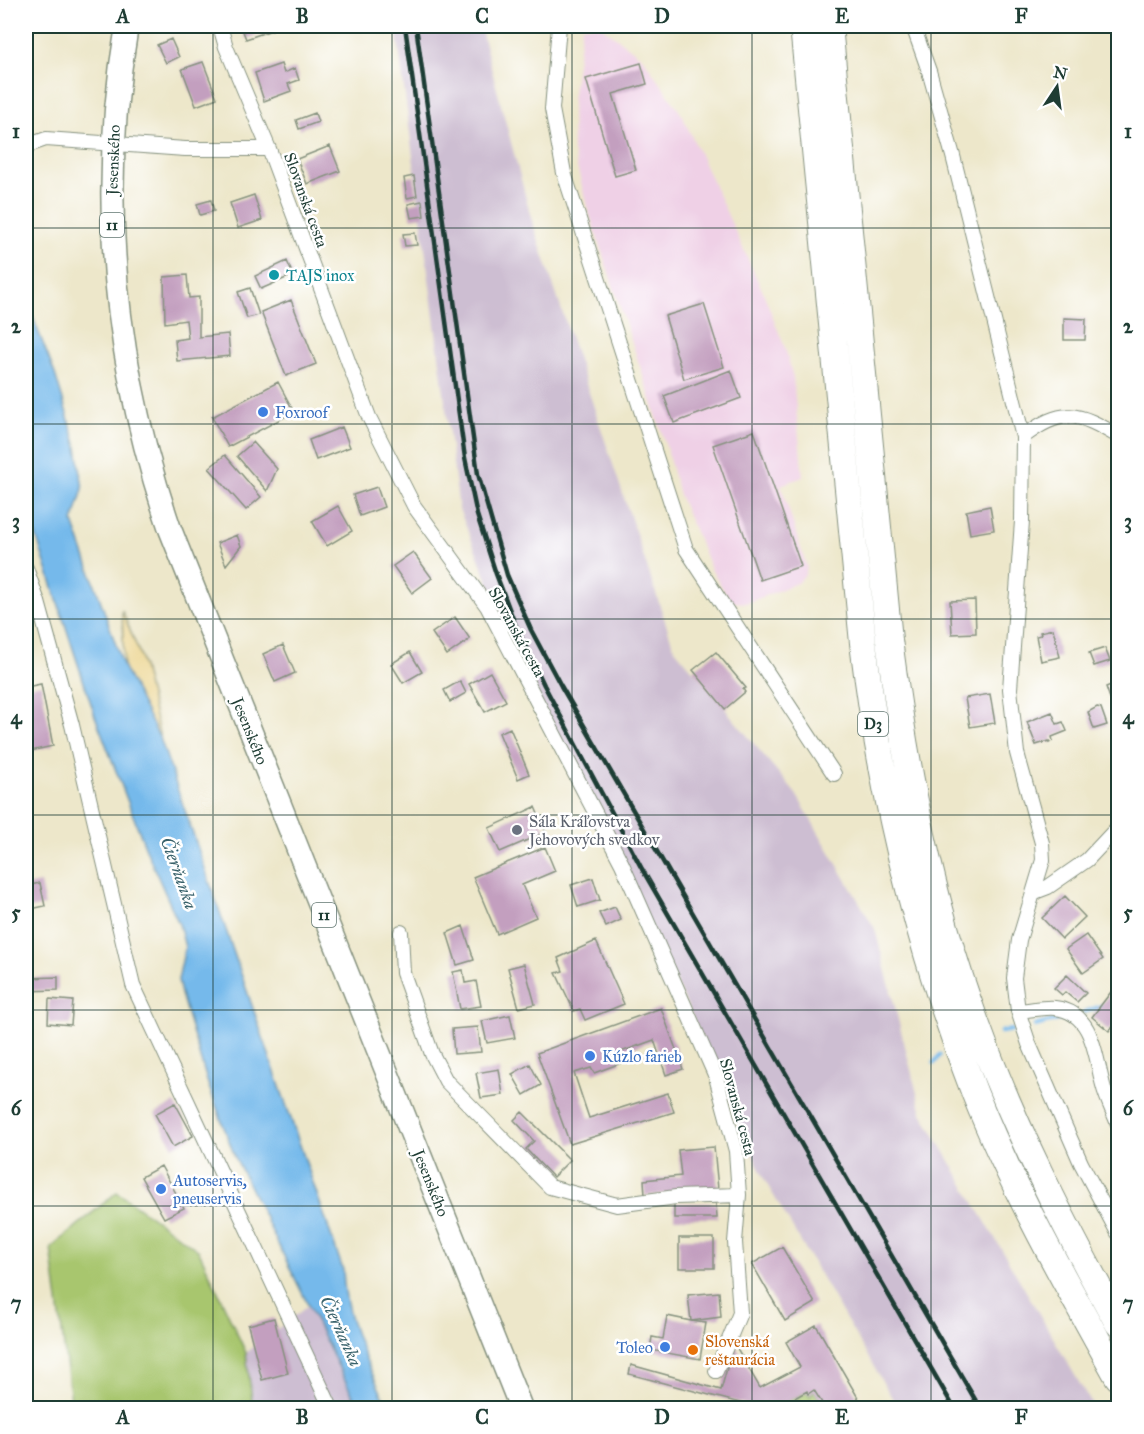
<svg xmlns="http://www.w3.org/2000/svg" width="1144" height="1434" viewBox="0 0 1144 1434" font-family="'IM FELL Great Primer',serif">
	<rect width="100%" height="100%" fill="#fff"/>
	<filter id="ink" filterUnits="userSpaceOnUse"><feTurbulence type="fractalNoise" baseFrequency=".0167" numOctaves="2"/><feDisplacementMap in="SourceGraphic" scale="12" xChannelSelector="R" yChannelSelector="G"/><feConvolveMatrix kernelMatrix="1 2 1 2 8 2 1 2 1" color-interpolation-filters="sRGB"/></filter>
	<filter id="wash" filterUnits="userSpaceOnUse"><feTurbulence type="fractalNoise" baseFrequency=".008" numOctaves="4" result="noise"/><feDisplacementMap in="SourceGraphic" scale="24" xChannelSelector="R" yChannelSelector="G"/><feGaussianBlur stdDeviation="1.35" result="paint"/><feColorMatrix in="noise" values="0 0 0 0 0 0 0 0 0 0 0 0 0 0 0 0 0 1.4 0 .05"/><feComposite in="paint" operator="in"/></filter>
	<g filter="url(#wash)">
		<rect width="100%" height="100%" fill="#ede7ca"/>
		<path fill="#efd0e6" d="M582 26H601L643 58 682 115 763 292 785 348 793 377 803 477 781 485 807 568 805 575 797 583 747 603 731 602 712 571 679 495 663 436 588 210 573 151 572 101Z"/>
		<path fill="#cdbed2" d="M396 26H480L532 221 674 648 796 794 875 929 922 1113 1094 1408H898L764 1179 687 1005 522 665 459 509Z
			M309 1305 359 1408H253L246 1353Z"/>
		<path fill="#a8c66e" stroke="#648251" stroke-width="1.5" d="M117 1192 199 1251 246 1353 253 1408H72L51 1248Z
			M814 1390 825 1408H777L784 1404 786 1407 785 1403 795 1397 798 1400 797 1397 807 1391 810 1396Z"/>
		<path fill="#eeda9e" stroke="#868c69" stroke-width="1.5" d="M122 610 140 655 161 741 124 668Z"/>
		<path fill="#75b9eb" stroke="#4a7b90" stroke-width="1.5" d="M26 300 55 374 77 447 83 489 73 522 124 668 161 741 343 1270C345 1324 367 1360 388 1408H359L235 1157 208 1084 181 994 178 980 185 947 179 924 149 857 95 716 26 505Z"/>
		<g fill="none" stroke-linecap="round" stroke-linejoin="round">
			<path stroke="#75b9eb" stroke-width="4.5" d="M1084 1012 1104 1005
				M1035 1026 1067 1017 1074 1024
				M1001 1032 1012 1030
				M934 1063 940 1055"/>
		</g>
		<g id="blocks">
			<path fill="#c39fbf" d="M241 26H271L272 30 246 39Z
				M171 39 179 57 166 63 157 45Z
				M203 62 217 98 196 106 182 69Z
				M641 63 647 84 613 94 636 170 615 176 586 79Z
				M281 64 284 73 295 68 299 80 288 84 291 91 264 101 255 73Z
				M315 113 318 122 299 129 296 120Z
				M330 146 340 171 307 184 297 159Z
				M414 176 417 196 407 198 404 178Z
				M254 195 262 220 238 228 230 203Z
				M211 200 214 211 200 215 197 204Z
				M422 201 424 216 411 218 408 204Z
				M415 233 417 245 405 246 403 234Z
				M287 261 293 275 261 289 255 276Z
				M187 275 189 298 199 297V337L228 334 230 356 177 361 175 340 188 338 186 320 165 323 164 277Z
				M250 288 259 315 247 318 238 292Z
				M291 300 316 364 286 376 261 312Z
				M704 304 724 367 684 379 665 316Z
				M1064 318 1086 319 1085 340H1064Z
				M731 370 741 398 674 423 664 396Z
				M278 382 294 412 228 447 212 417Z
				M342 427 350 447 316 460 309 440Z
				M754 431 801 566 760 580 713 445Z
				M253 442 277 469 267 491 237 456Z
				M225 455 261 497 246 510 209 468Z
				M377 487 384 507 360 516 353 495Z
				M338 506 352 531 327 546 312 521Z
				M990 506 994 530 970 534 966 511Z
				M237 535 241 546 226 565 217 543Z
				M413 552 432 578 412 593 393 566Z
				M975 600 976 633 952 634 950 601Z
				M455 617 470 639 447 655 432 633Z
				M1053 629 1060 657 1041 661 1036 636 1041 635 1040 632Z
				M283 645 295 673 275 682 263 654Z
				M1105 648 1110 661 1094 666 1089 653Z
				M410 652 422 672 403 683 391 664Z
				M716 652 746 688 743 689 745 692 725 709 693 670Z
				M490 672 506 701 485 712 469 684Z
				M460 681 466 693 450 702 444 690Z
				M1118 682V699L1111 701 1106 687Z
				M41 684 53 746 26 752V687Z
				M990 694 995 723 970 727 965 698Z
				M1097 707 1101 708 1107 725 1094 729 1088 712Z
				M1052 712 1057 724 1063 722 1067 731 1052 737 1053 741 1049 743V741L1036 745 1027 722Z
				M510 728 529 774 518 779 499 733Z
				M535 807 546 832 500 852 489 828Z
				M545 847 555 871 522 885 536 917 497 934 473 877Z
				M593 878 600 900 578 907 571 885Z
				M40 883 45 906 26 910V886Z
				M1065 896 1085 917 1062 939 1042 918Z
				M615 907 621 920 606 927 599 913Z
				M463 926 474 960 457 965 447 933Z
				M1086 935 1103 959 1083 973 1066 949Z
				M596 941 624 1004 585 1020 580 1009 574 1011 556 973 563 971 558 958Z
				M524 964 535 1004 519 1008 508 968Z
				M463 970 465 983 476 981 481 1006 460 1009 453 972Z
				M1067 975 1086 993 1077 1002 1065 992 1062 995 1054 988Z
				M58 977V990L26 991V978Z
				M1114 988 1118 992V1019L1109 1031 1092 1017Z
				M49 999 73 1001 71 1025 48 1023Z
				M661 1008 683 1069 666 1075 654 1040 618 1053 621 1063 594 1073 591 1068 574 1073 589 1118 668 1093 674 1112 570 1144 537 1053Z
				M510 1015 515 1038 487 1043 482 1021Z
				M478 1027 481 1052 454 1054 452 1029Z
				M530 1064 541 1085 524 1095 512 1074Z
				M499 1069 503 1095 481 1098 476 1073Z
				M175 1103 193 1136 173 1147 155 1114Z
				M522 1112 570 1160 553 1177 526 1149 534 1141 514 1120Z
				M714 1147 718 1189 645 1196 644 1180 681 1176 678 1150Z
				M161 1166 184 1208 164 1218 141 1177Z
				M674 1203H716L717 1218H674Z
				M679 1238H714V1268H679Z
				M782 1247 815 1303 785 1321 752 1264Z
				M719 1292 721 1317 691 1321 706 1323 700 1359 650 1350 652 1337 663 1339 667 1316 691 1321 688 1295Z
				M274 1318 288 1373 262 1380 248 1325Z
				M816 1325 864 1408H825L814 1390 808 1394 807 1391 777 1408H759L629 1374 631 1365 721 1390 734 1343 760 1388 800 1367 786 1342Z"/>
		</g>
	</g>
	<g filter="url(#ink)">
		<use href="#blocks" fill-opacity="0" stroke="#86927f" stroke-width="1.5"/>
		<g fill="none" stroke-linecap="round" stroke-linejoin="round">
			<defs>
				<path id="minor" d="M220 26 226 47 269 149 369 417 414 506 487 606 622 864 716 1077 736 1151 739 1195 735 1242 740 1313 716 1371
					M559 26 552 109 564 173 686 549 834 774
					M913 26 929 71 953 156 1023 437 1022 521 1010 689 1017 753 1042 843 1043 860 1019 940 1014 978 1018 1011 1029 1044 1081 1163 1118 1233
					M26 146 46 139 185 149H269
					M1023 437C1062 407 1078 412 1118 436
					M26 568 38 602 72 725 133 985 331 1408
					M1035 892 1048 887 1087 860 1118 827
					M401 932 403 973 432 1054 446 1081 550 1187 617 1205 676 1197 739 1195
					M1018 1011C1030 1010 1044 1007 1055 1008 1094 1012 1095 1056 1103 1085 1106 1098 1113 1111 1118 1124"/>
				<path id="primary" d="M127 26C97 197 114 365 170 529L521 1408"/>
				<path id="motorway" d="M803 26 863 643C882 799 918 948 975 1094 1014 1192 1067 1285 1118 1377
					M829 26 889 640C906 769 930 898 975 1020 1013 1126 1064 1225 1118 1323"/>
			</defs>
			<use href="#minor" stroke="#86927f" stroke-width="16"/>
			<use href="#primary" stroke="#86927f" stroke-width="25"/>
			<use href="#motorway" stroke="#86927f" stroke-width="28"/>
			<use href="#minor" stroke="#fff" stroke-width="14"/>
			<use href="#primary" stroke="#fff" stroke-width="22"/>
			<use href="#motorway" stroke="#fff" stroke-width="26"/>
			<path stroke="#1f3d34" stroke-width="4.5" d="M405 26 465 458 477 515 496 574 515 624 544 685 642 869 954 1408
				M416 26 478 474 507 575 531 630 561 686 980 1408"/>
		</g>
	</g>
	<path fill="none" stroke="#1f3d34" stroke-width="1.5" stroke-opacity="0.55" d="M213 26V1408M392 26V1408M572 26V1408M752 26V1408M931 26V1408M26 228H1118M26 424H1118M26 619H1118M26 815H1118M26 1010H1118M26 1206H1118"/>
	<circle fill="#0f9aa8" stroke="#fff" stroke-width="2" cx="274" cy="275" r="6"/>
	<g fill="#3f7fe0" stroke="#fff" stroke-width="2">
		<circle cx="263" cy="412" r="6"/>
		<circle cx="590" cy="1056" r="6"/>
		<circle cx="161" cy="1189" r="6"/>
		<circle cx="665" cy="1347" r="6"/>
	</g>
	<circle fill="#6b7280" stroke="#fff" stroke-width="2" cx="517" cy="830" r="6"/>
	<circle fill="#e8710a" stroke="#fff" stroke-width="2" cx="693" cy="1350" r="6"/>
	<g text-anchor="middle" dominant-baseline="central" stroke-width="5" stroke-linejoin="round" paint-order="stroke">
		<g fill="#fff" stroke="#627771" stroke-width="1.5">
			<rect x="100" y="213" width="24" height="24" rx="4.5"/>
			<rect x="858" y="712" width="30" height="24" rx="4.5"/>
			<rect x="312" y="903" width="24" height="24" rx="4.5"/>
		</g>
		<g font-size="15" font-weight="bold" fill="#1f3d34">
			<text x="112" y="225">11</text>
			<text x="873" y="724">D3</text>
			<text x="324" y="915">11</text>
		</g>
		<g font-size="16" fill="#1f3d34" stroke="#fff">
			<text transform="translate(113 160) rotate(-88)">Jesenského</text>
			<text transform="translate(306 200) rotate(70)">Slovanská cesta</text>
			<text transform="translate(517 632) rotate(61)">Slovanská cesta</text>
			<text transform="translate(250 731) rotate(68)">Jesenského</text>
			<text transform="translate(738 1107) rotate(75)">Slovanská cesta</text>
			<text transform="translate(431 1183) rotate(68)">Jesenského</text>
		</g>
		<g font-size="16" fill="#0d838f" stroke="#fff" text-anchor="start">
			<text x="286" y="275">TAJS inox</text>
		</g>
		<g font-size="16" fill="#366cbe" stroke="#fff" text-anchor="start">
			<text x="275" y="412">Foxroof</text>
			<text x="602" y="1056">Kúzlo farieb</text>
			<text x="173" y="1180">Autoservis,<tspan x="173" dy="18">pneuservis</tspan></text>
			<text x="653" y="1347" text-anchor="end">Toleo</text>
		</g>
		<g font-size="16" fill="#5b616d" stroke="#fff" text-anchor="start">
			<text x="529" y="821">Sála Kráľovstva<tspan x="529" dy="18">Jehovových svedkov</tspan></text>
		</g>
		<g font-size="16" fill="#c56008" stroke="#fff" text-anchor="start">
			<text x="705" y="1341">Slovenská<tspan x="705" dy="18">reštaurácia</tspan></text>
		</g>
		<g font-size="18" font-style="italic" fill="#39626b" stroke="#fff">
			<text transform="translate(179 873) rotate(70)">Čierňanka</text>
			<text transform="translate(341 1331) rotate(65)">Čierňanka</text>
		</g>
	</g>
	<rect width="1144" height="1434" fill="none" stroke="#fff" stroke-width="66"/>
	<g transform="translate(1057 87) rotate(13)" stroke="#ffffff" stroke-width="4.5" paint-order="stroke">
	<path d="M0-4.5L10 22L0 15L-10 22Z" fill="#1f3d34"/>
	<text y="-9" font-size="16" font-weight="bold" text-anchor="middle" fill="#1f3d34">N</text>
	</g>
	<rect x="33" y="33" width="1078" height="1368" fill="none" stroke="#1f3d34" stroke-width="2"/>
	<g font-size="20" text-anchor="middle" font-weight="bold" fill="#1f3d34">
		<text x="123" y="23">A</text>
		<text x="302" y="23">B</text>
		<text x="482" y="23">C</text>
		<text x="662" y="23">D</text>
		<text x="842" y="23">E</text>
		<text x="1021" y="23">F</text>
		<text x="16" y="138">1</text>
		<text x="1128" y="138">1</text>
		<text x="16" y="333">2</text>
		<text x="1128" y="333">2</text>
		<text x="16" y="528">3</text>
		<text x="1128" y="528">3</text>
		<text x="16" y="724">4</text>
		<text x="1128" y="724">4</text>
		<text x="16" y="919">5</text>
		<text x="1128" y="919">5</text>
		<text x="16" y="1115">6</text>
		<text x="1128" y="1115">6</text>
		<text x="16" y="1310">7</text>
		<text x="1128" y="1310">7</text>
		<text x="123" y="1424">A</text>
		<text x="302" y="1424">B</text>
		<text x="482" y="1424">C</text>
		<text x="662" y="1424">D</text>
		<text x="842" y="1424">E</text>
		<text x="1021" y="1424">F</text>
	</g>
</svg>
